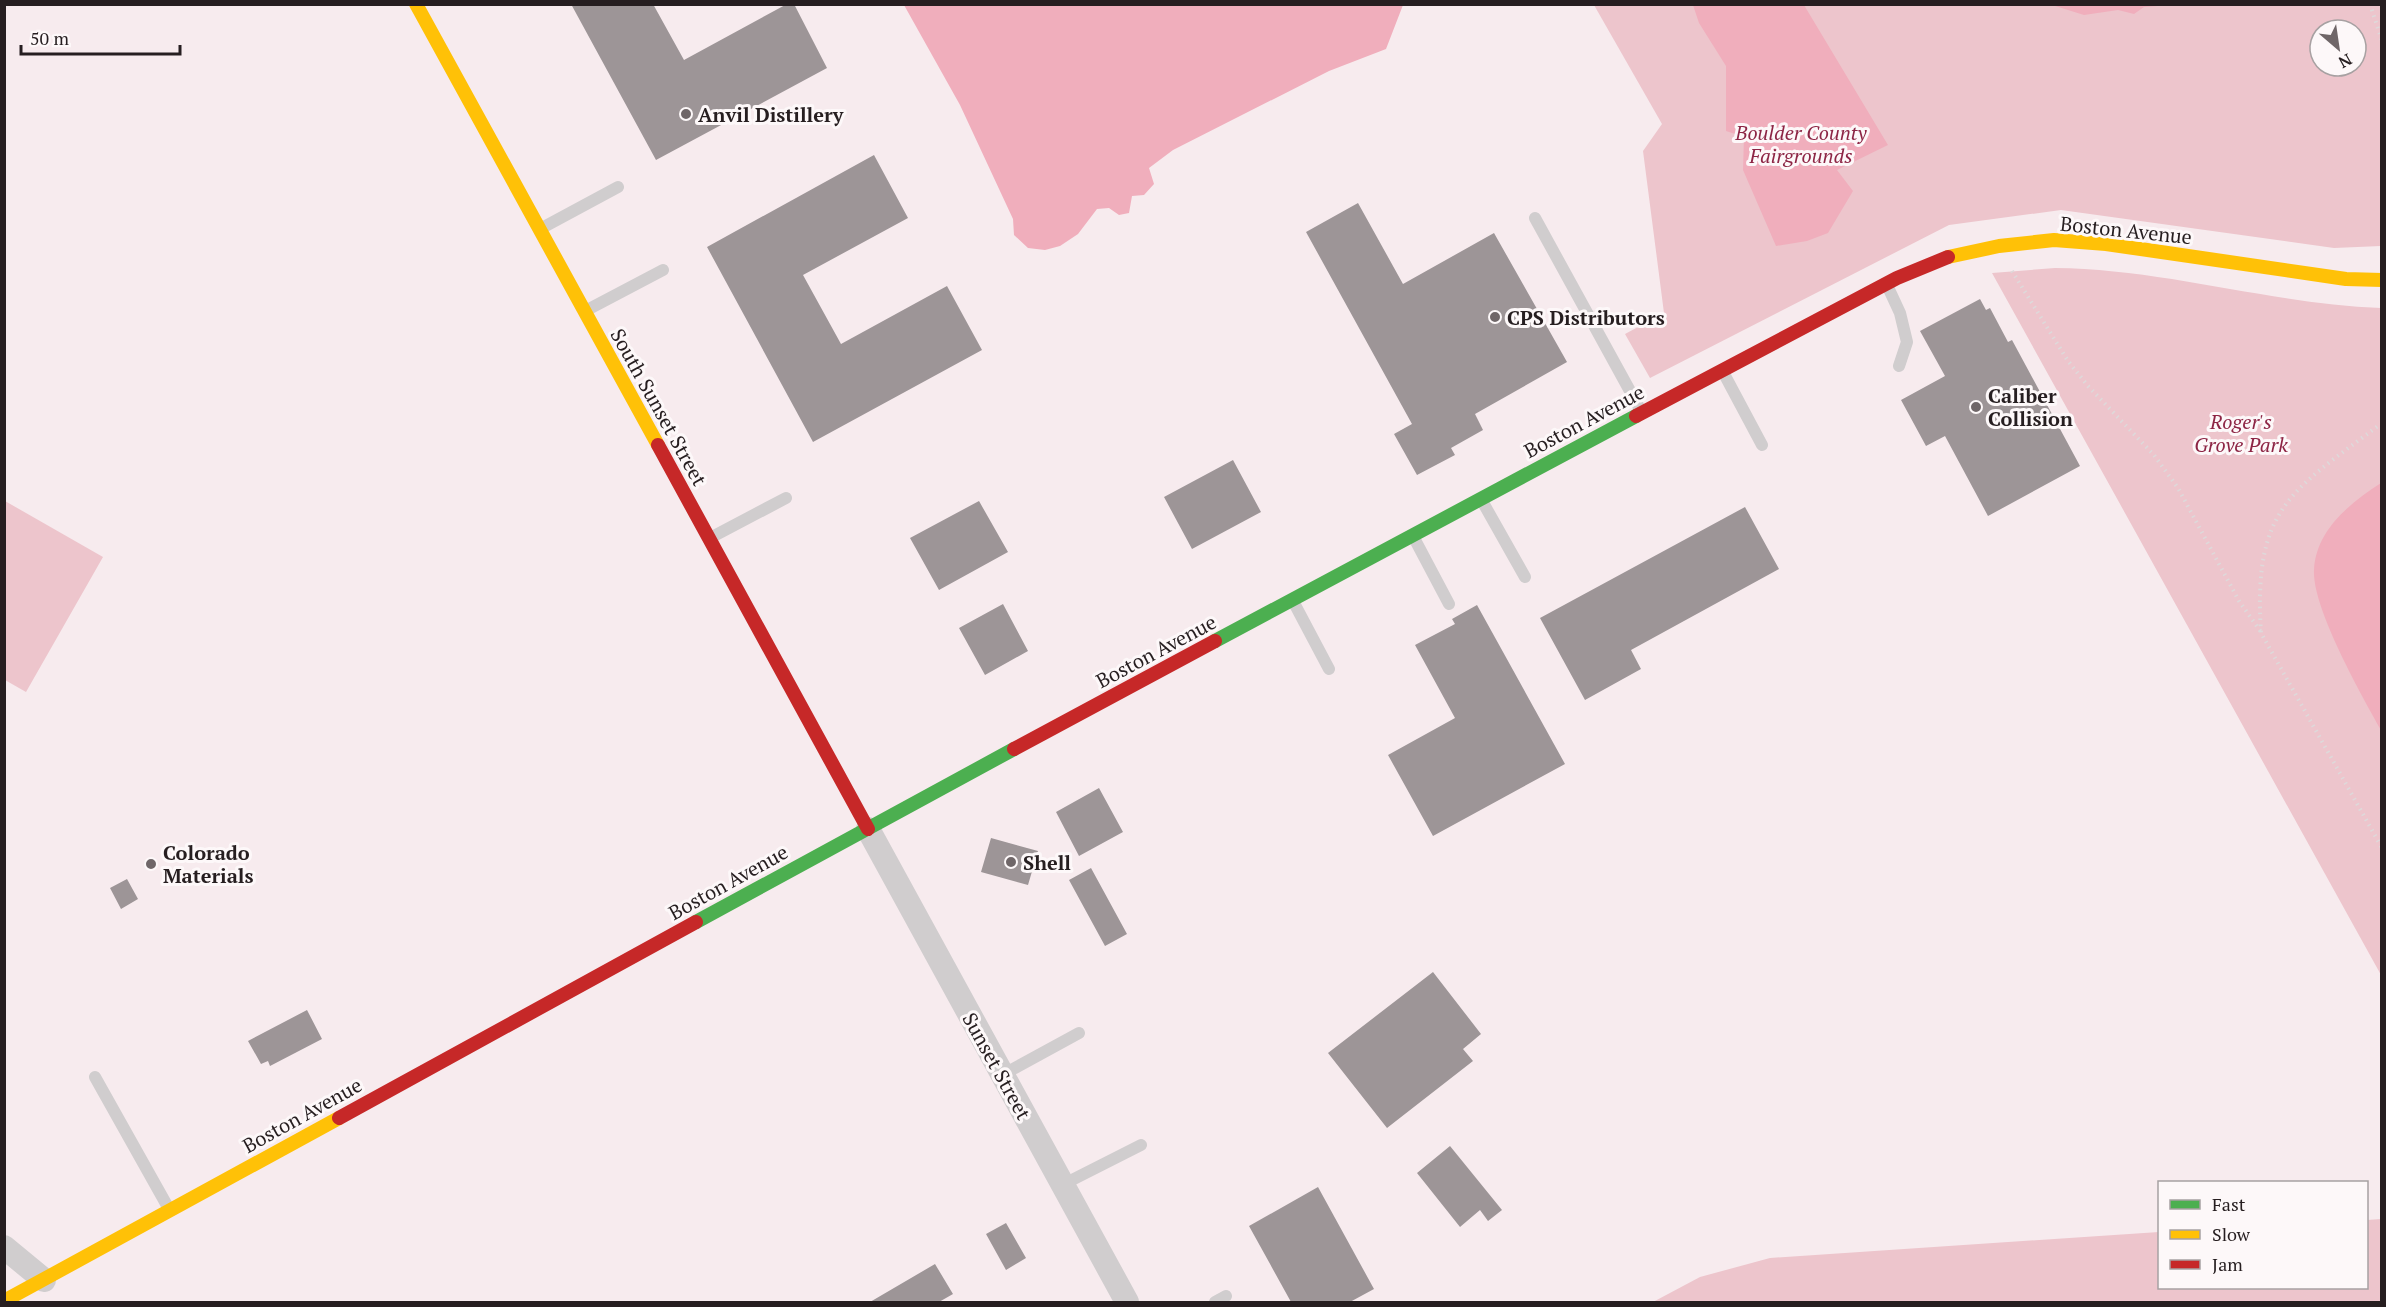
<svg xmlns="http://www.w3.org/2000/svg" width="2386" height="1307" viewBox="0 0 2386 1307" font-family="'PT Serif',serif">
	<rect width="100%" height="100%" fill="#f7ebee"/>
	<path fill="#edc5cc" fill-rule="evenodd" d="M1594 5H2381V246L2334 248 2061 210 1949 225 1650 378 1625 334 1664 313 1643 151 1662 124ZM2320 30H2356V66H2320Z
		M2055 268C2165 269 2272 304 2381 308V975L1992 273Z
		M5 501 103 557 26 692 5 680Z
		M2381 1219V1302H1653L1700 1277 1770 1258 2159 1232 2160 1288H2366L2367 1220Z"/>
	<path fill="#f0aebc" d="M904 5H1403L1386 49 1329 71 1173 150 1149 168 1154 184 1144 195 1132 196 1129 213 1119 215 1109 208 1097 209 1078 234 1060 246 1045 250 1028 248 1014 235 1013 219 960 105Z
		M1693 5H1804L1888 145 1837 170 1853 191 1828 233 1807 241 1776 246 1743 170 1744 137 1726 131V66L1699 23Z
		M2052 5H2171L2144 7 2134 14 2118 10 2084 15Z
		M2381 483V730C2362 696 2312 608 2314 570 2316 530 2350 503 2381 483Z"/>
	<path fill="#9d9597" d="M571 4H653L684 60 787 4H794L827 68 656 160Z
		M874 155 908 218 803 275 841 344 947 286 982 350 813 442 707 247Z
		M1358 203 1403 284 1494 233 1567 362 1475 414 1483 430 1451 448 1455 455 1417 475 1394 434 1412 424 1306 232Z
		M1980 299 1986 310 1990 308 2008 342 2012 340 2080 466 1988 516 1945 436 1926 446 1901 400 1945 376 1920 331Z
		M1233 460 1261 512 1192 549 1164 497Z
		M979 501 1008 552 939 590 910 538Z
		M1745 507 1779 569 1631 650 1641 669 1585 700 1540 618Z
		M1003 604 1028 651 985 675 959 628Z
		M1477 605 1565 764 1433 836 1388 755 1455 718 1415 645 1455 624 1452 619Z
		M1099 788 1123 832 1079 856 1056 812Z
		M991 838 1038 851 1028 885 981 872Z
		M1091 868 1127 934 1105 946 1069 880Z
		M127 879 138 899 121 909 110 888Z
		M1433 972 1481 1034 1463 1049 1473 1061 1387 1128 1328 1053Z
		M307 1010 322 1039 270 1066 268 1061 261 1064 248 1041Z
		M1450 1146 1502 1210 1488 1221 1480 1210 1460 1227 1417 1173Z
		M1318 1187 1374 1289 1350 1302H1291L1249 1226Z
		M1006 1223 1026 1258 1006 1270 986 1234Z
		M935 1264 953 1294 939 1302H870Z"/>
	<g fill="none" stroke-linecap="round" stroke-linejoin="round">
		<path stroke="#ded9da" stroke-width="4" stroke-dasharray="1.5 4.5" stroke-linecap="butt" d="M2370 4 2382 41
			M2012 271 2068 361 2088 386 2154 455 2178 488 2239 601 2261 632
			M2382 423C2290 492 2253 508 2261 633L2382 848"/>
		<path stroke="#d0cdce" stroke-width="12" d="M1535 218 1641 411
			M540 229 618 187
			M1887 285 1900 313 1907 342 1899 366
			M587 310 663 270
			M1722 370 1762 445
			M1481 499 1525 577
			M1413 536 1449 604
			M710 538 786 498
			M1293 601 1329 669
			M1002 1075 1079 1033
			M95 1077 169 1209
			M1062 1185 1141 1145
			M1215 1302 1226 1296"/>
		<path stroke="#d0cdce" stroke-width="24" d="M868 829 1127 1302
			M4 1247 44 1280"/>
		<path stroke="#4caf50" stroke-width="14" d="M1215 641 1636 416
			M696 922 1014 749"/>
		<path stroke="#ffc107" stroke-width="14" d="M416 4 658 445
			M1948 257 1999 246 2054 240 2106 244 2346 279 2382 280
			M4 1301 339 1118"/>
		<path stroke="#c62828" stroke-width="14" d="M1636 416 1897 278 1948 257
			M658 445 868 829
			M1014 749 1215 641
			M339 1118 696 922"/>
	</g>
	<g fill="#6f6668" stroke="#fdf8f9" stroke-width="2">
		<circle cx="686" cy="114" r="6"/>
		<circle cx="1495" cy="317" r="6"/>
		<circle cx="1976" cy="407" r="6"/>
		<circle cx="1011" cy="862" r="6"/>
		<circle cx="151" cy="864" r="6"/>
	</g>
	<g text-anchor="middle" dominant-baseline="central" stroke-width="6" stroke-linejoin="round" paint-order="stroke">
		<g font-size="20" font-weight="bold" fill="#261e20" stroke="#fdf8f9" text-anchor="start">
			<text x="698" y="114">Anvil Distillery</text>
			<text x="1507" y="317">CPS Distributors</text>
			<text x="1988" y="395">Caliber<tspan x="1988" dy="23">Collision</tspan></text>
			<text x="163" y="852">Colorado<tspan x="163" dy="23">Materials</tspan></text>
			<text x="1023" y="862">Shell</text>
		</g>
		<g font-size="20" font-style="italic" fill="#8d2545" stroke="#fdf8f9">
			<text x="1801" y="132">Boulder County<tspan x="1801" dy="23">Fairgrounds</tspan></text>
			<text x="2241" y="421">Roger's<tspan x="2241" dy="23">Grove Park</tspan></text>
		</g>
		<g font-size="20" fill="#261e20" stroke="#fdf8f9">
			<text transform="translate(2126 230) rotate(6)">Boston Avenue</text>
			<text transform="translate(659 407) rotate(61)">South Sunset Street</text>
			<text transform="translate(1584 421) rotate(-28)">Boston Avenue</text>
			<text transform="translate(1156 651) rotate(-28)">Boston Avenue</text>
			<text transform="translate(728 882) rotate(-29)">Boston Avenue</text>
			<text transform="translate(997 1066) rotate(61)">Sunset Street</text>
			<text transform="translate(302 1115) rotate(-29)">Boston Avenue</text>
		</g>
	</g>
	<rect width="2386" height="1307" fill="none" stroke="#261e20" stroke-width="12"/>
	<rect x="2158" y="1181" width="210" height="108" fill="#fdf8f9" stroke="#a7a1a2" stroke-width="1.5"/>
	<rect x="2170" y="1200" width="30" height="9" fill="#4caf50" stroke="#a7a1a2" stroke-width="1.5"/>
	<text x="2212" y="1211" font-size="18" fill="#261e20">Fast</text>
	<rect x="2170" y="1230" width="30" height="9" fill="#ffc107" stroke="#a7a1a2" stroke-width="1.5"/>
	<text x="2212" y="1241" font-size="18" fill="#261e20">Slow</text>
	<rect x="2170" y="1260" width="30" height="9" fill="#c62828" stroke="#a7a1a2" stroke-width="1.5"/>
	<text x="2212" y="1271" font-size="18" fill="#261e20">Jam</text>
	<g transform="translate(2338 48) rotate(151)"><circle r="28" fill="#fdf8f9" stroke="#a7a1a2" stroke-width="1.5"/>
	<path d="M0-4.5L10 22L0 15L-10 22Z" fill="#6f6668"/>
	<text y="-9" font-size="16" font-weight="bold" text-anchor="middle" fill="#261e20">N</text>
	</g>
	<path d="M21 45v9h159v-9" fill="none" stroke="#261e20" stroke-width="3"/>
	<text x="30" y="45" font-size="18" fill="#261e20" stroke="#fdf8f9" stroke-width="4.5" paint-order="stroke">50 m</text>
</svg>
